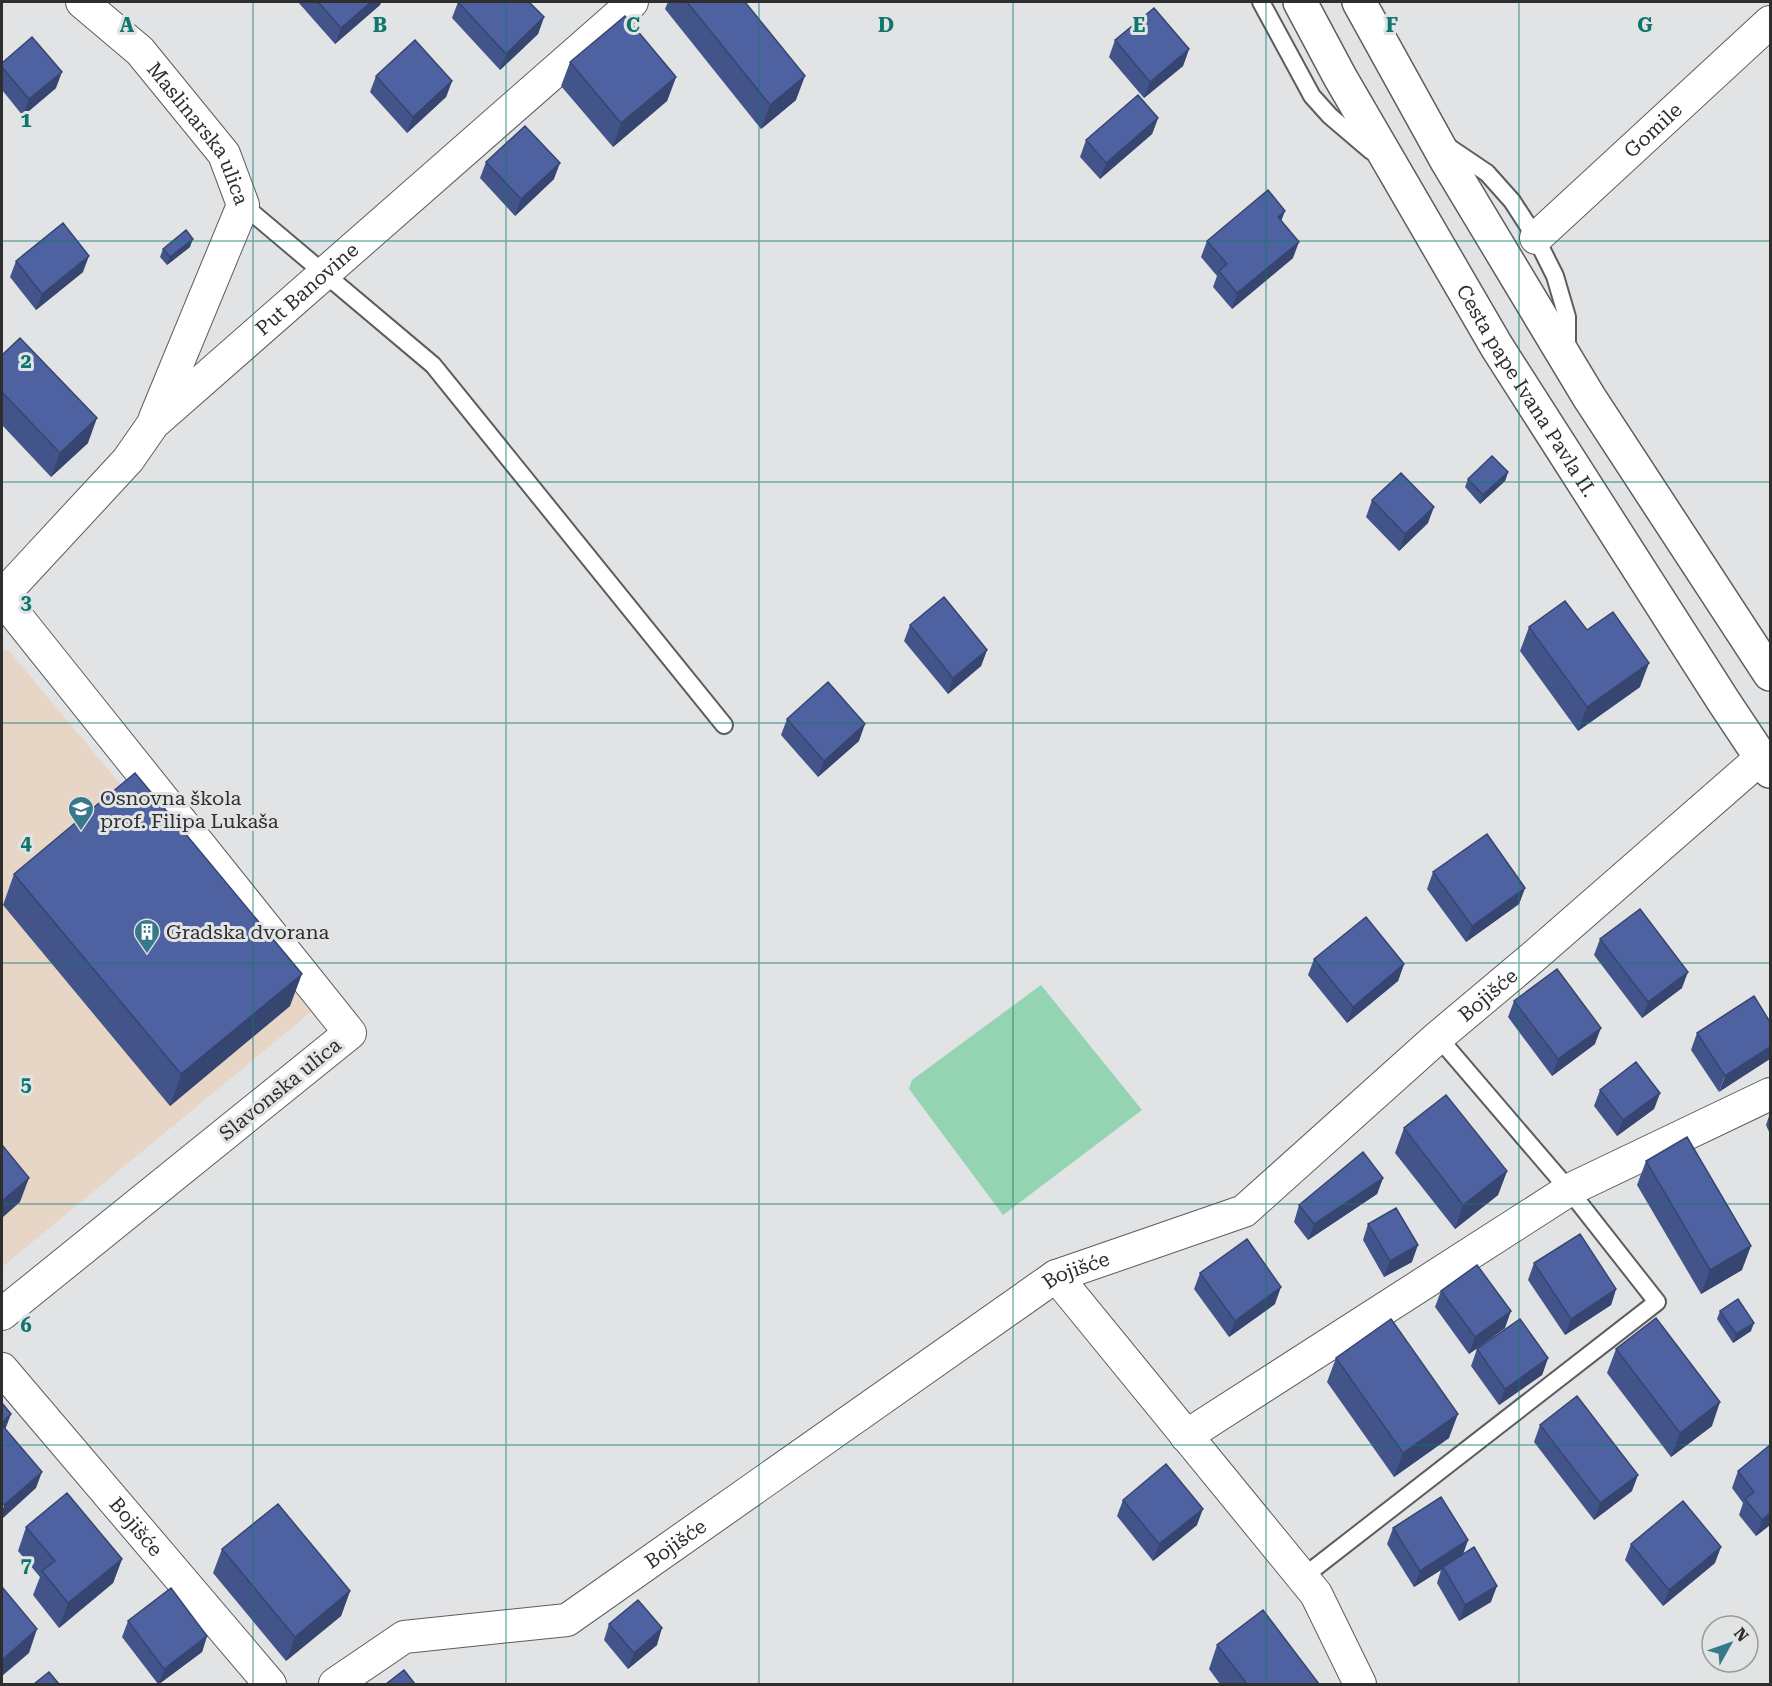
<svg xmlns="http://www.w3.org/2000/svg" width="1772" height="1686" viewBox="0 0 1772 1686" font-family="'Roboto Serif',serif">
	<rect width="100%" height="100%" fill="#e2e3e4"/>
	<path fill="#e7d5c5" d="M2 650 9 651 311 1012 2 1267Z"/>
	<path fill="#94d4b2" d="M1041 985 1142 1110 1003 1215 909 1089 912 1080Z"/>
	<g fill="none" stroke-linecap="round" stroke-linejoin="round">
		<defs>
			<path id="lane" d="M1261 2 1312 96 1330 116 1371 151
				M1447 146 1487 173 1512 201 1536 238 1555 276 1567 317V349
				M243 205 433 365 724 725
				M1303 1577 1657 1302 1569 1190 1438 1037"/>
			<g id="street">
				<path id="s1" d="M82 2 140 51 224 154 243 205 155 418"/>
				<path id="s2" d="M1536 238 1770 22"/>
				<path id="s3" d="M2 596 128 460 153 424 620 14 632 2"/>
				<path d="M2 598 350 1033 2 1314"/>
				<path d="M1056 1276 1316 1594 1360 1684"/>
				<path id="s4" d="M2 1369 270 1684"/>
				<path d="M1186 1436 1569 1190 1770 1094"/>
				<path id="s5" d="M335 1684 404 1637 567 1620 1056 1276 1244 1211 1438 1037 1532 958 1761 758"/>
			</g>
			<g id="primary">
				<path id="s6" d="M1300 2 1340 77 1497 347 1724 702 1770 771"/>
				<path d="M1359 2 1447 161 1589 397 1770 674"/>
			</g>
		</defs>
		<use href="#lane" stroke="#5c5d5e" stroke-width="20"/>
		<use href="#street" stroke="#5c5d5e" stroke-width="34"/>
		<use href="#primary" stroke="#5c5d5e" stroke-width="36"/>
		<use href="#lane" stroke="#fff" stroke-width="16"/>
		<use href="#street" stroke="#fff" stroke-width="32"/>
		<use href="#primary" stroke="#fff" stroke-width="33"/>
	</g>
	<path fill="#43548b" d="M298 2H381L380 5 335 44Z
		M458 2 544 17 538 34 500 70 452 18Z
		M668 2H745L796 100 761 129 665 9Z
		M1115 40 1189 49 1183 66 1144 98 1109 57Z
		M570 62 676 77 667 101 613 147 561 86Z
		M2 63 56 88 23 116 2 90Z
		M376 76 452 81 446 97 407 133 370 92Z
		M1158 118 1152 134 1100 179 1080 157 1086 140Z
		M486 162 554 179 515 216 480 178Z
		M1281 221 1293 258 1232 309 1213 287 1217 276 1201 257 1207 241Z
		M190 247 167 265 160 257 163 249Z
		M16 261 83 272 36 310 10 277Z
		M2 355 88 443 51 477 2 425Z
		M1508 472 1505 481 1480 504 1465 487 1468 479Z
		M1372 500 1428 523 1399 551 1366 517Z
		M910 625 987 650 981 666 948 694 904 641Z
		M1529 627 1587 630 1640 687 1578 731 1520 651Z
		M787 719 859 741 818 777 781 735Z
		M1433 872 1525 888 1519 904 1466 942 1427 889Z
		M14 874 290 1006 170 1106 3 905Z
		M1600 939 1682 988 1642 1018 1594 955Z
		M1314 959 1404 964 1398 981 1347 1023 1308 975Z
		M1754 996 1719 1092 1691 1050 1697 1033Z
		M1514 1001 1595 1044 1552 1076 1508 1017Z
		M1600 1090 1660 1093 1654 1109 1617 1136 1594 1106Z
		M1770 1113V1134L1766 1125Z
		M1404 1128 1507 1171 1498 1195 1455 1229 1395 1153Z
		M1646 1161 1742 1270 1701 1294 1637 1185Z
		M1383 1178 1377 1194 1308 1240 1294 1222 1299 1205Z
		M1368 1224 1412 1262 1384 1277 1363 1240Z
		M1534 1263 1616 1289 1611 1305 1565 1335 1528 1280Z
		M1200 1273 1275 1304 1229 1337 1194 1289Z
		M1441 1291 1505 1328 1469 1354 1435 1307Z
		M1720 1311 1751 1331 1733 1343 1717 1319Z
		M1477 1349 1548 1358 1542 1375 1499 1405 1471 1366Z
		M1616 1349 1712 1426 1671 1457 1607 1373Z
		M1336 1358 1449 1438 1394 1477 1327 1382Z
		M1540 1425 1632 1491 1594 1520 1534 1442Z
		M1770 1445V1525L1756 1536 1739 1515 1743 1503 1732 1488 1738 1471Z
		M1123 1500 1197 1525 1153 1561 1117 1516Z
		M26 1527 122 1559 113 1583 59 1628 33 1595 40 1577 18 1551Z
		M1393 1528 1468 1540 1463 1554 1491 1602 1459 1621 1437 1583 1441 1570 1414 1587 1387 1544Z
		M1631 1544 1715 1563 1663 1606 1625 1560Z
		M222 1549 350 1591 341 1616 286 1661 213 1573Z
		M128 1621 207 1636 202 1652 159 1684H158L122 1637Z
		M609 1624 657 1645 628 1669 604 1640Z
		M1217 1645 1319 1684H1220L1209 1669Z"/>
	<path fill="#374571" d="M371 2H381L380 5 335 44 341 28Z
		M544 17 538 34 500 70 506 54Z
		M1189 49 1183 66 1144 98 1150 82Z
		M62 72 56 88 23 116 29 99Z
		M805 76 796 100 761 129 770 105Z
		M676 77 667 101 613 147 621 123Z
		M452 81 446 97 407 133 413 117Z
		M1158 118 1152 134 1100 179 1106 163Z
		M560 163 554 179 515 216 521 199Z
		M1285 211 1279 227 1278 217Z
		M193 239 190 247 167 265 170 257Z
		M1299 242 1293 258 1232 309 1237 293Z
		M89 256 83 272 36 310 42 294Z
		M97 418 88 443 51 477 60 453Z
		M1508 472 1505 481 1480 504 1483 495Z
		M1434 507 1428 523 1399 551 1405 534Z
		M987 650 981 666 948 694 953 678Z
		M1649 663 1640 687 1578 731 1587 707Z
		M865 724 859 741 818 777 824 761Z
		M1525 888 1519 904 1466 942 1472 926Z
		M1404 964 1398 981 1347 1023 1353 1007Z
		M1688 972 1682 988 1642 1018 1648 1002Z
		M302 974 290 1006 170 1106 181 1074Z
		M1601 1028 1595 1044 1552 1076 1558 1059Z
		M1770 1047V1059L1719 1092 1725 1076Z
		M1660 1093 1654 1109 1617 1136 1623 1120Z
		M1507 1171 1498 1195 1455 1229 1463 1205Z
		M29 1178 20 1202 2 1218V1201Z
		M1383 1178 1377 1194 1308 1240 1314 1224Z
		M1418 1245 1412 1262 1384 1277 1390 1261Z
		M1751 1246 1742 1270 1701 1294 1710 1270Z
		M1281 1287 1275 1304 1229 1337 1235 1321Z
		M1616 1289 1611 1305 1565 1335 1571 1319Z
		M1511 1311 1505 1328 1469 1354 1475 1337Z
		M1754 1323 1751 1331 1733 1343 1736 1334Z
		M1548 1358 1542 1375 1499 1405 1505 1389Z
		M1720 1402 1712 1426 1671 1457 1680 1433Z
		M11 1414 5 1430 2 1434V1423Z
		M1458 1414 1449 1438 1394 1477 1403 1453Z
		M42 1472 36 1488 2 1519V1512L4 1505Z
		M1638 1475 1632 1491 1594 1520 1600 1503Z
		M1203 1509 1197 1525 1153 1561 1159 1544Z
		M1770 1513V1525L1756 1536 1762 1520Z
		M1468 1540 1462 1557 1443 1567 1441 1570 1414 1587 1420 1571Z
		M1721 1547 1715 1563 1663 1606 1669 1590Z
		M122 1559 113 1583 59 1628 68 1603Z
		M1497 1586 1491 1602 1459 1621 1465 1605Z
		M350 1591 341 1616 286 1661 295 1637Z
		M662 1628 657 1645 628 1669 634 1653Z
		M37 1629 29 1653 2 1676V1660Z
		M207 1636 202 1652 159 1684 164 1669Z"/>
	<path fill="#4e62a2" stroke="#374571" stroke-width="1.5" d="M318 2H371L341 28Z
		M458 2H529L544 17 506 54Z
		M687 2H745L805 76 770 105Z
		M1154 8 1189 49 1150 82 1115 40Z
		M625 16 676 77 621 123 570 62Z
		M32 37 62 72 29 99 2 67V63Z
		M415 40 452 81 413 117 376 76Z
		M1138 95 1158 118 1106 163 1086 140Z
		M525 126 560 163 521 199 486 162Z
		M1268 190 1285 211 1278 217 1299 242 1237 293 1219 271 1227 264 1207 241Z
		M63 223 89 256 42 294 16 261Z
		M186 230 193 239 170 257 163 249Z
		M20 338 97 418 60 453 2 392V355Z
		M1492 456 1508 472 1483 495 1468 479Z
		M1401 473 1434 507 1405 534 1372 500Z
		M944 597 987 650 953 678 910 625Z
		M1565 601 1587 630 1613 612 1649 663 1587 707 1529 627Z
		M828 682 865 724 824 761 787 719Z
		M135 773 302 974 181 1074 14 874Z
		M1487 834 1525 888 1472 926 1433 872Z
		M1640 909 1688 972 1648 1002 1600 939Z
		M1366 917 1404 964 1353 1007 1314 959Z
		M1557 969 1601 1028 1558 1059 1514 1001Z
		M1754 996 1770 1022V1047L1725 1076 1697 1033Z
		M1636 1062 1660 1093 1623 1120 1600 1090Z
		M1446 1095 1507 1171 1463 1205 1404 1128Z
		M1687 1137 1751 1246 1710 1270 1646 1161Z
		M2 1145 29 1178 2 1201Z
		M1363 1152 1383 1178 1314 1224 1299 1205Z
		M1396 1208 1418 1245 1390 1261 1368 1224Z
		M1580 1234 1616 1289 1571 1319 1534 1263Z
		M1247 1239 1281 1287 1235 1321 1200 1273Z
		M1477 1265 1511 1311 1475 1337 1441 1291Z
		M1738 1299 1754 1323 1736 1334 1720 1311Z
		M1656 1318 1720 1402 1680 1433 1616 1349Z
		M1391 1319 1458 1414 1403 1453 1336 1358Z
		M1520 1319 1548 1358 1505 1389 1477 1349Z
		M1577 1396 1638 1475 1600 1503 1540 1425Z
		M2 1403 11 1414 2 1423Z
		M2 1425 42 1472 4 1505 2 1503Z
		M1770 1445V1513L1762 1520 1745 1499 1754 1492 1738 1471Z
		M1166 1464 1203 1509 1159 1544 1123 1500Z
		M67 1493 122 1559 68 1603 42 1571 55 1561 26 1527Z
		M1441 1497 1468 1540 1420 1571 1393 1528Z
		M1683 1501 1721 1547 1669 1590 1631 1544Z
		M278 1504 350 1591 295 1637 222 1549Z
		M1474 1547 1497 1586 1465 1605 1443 1567Z
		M2 1587 37 1629 2 1660Z
		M171 1588 207 1636 164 1669 128 1621Z
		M638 1600 662 1628 634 1653 609 1624Z
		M1263 1610 1319 1684H1247L1217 1645Z
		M404 1670 415 1684H386Z
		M49 1672 59 1684H34Z"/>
	<path fill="none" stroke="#0f766e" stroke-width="1.5" stroke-opacity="0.55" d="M253 2V1684M506 2V1684M759 2V1684M1013 2V1684M1266 2V1684M1519 2V1684M2 241H1770M2 482H1770M2 723H1770M2 963H1770M2 1204H1770M2 1445H1770"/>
	<defs>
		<symbol id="school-pin" viewBox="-11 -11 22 30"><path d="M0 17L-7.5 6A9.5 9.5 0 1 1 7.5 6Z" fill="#37798b" stroke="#e2e3e4"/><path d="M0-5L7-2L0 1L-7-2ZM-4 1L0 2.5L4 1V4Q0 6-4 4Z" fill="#fff"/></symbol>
		<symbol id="building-pin" viewBox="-11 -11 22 30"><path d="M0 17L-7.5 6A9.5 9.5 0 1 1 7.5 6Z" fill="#37798b" stroke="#e2e3e4"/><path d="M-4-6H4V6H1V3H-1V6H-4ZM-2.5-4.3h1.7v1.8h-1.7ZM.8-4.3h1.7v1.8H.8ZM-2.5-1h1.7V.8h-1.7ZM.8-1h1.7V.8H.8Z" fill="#fff"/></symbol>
	</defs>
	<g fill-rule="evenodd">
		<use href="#school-pin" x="66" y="794" width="30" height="40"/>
		<use href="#building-pin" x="132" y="917" width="30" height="40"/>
	</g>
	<g text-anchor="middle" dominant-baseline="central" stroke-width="6" stroke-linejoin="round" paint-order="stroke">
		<g font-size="20" fill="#2e2e2e" stroke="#e2e3e4">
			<text stroke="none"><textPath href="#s2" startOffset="159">Gomile</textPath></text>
			<text stroke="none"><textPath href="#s1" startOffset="178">Maslinarska ulica</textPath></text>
			<text stroke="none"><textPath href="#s3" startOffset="434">Put Banovine</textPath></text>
			<text stroke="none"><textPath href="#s6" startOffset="450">Cesta pape Ivana Pavla II.</textPath></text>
			<text stroke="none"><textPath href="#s5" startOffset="1370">Bojišće</textPath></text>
			<text transform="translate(280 1089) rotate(-39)">Slavonska ulica</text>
			<text stroke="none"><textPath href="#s5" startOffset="866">Bojišće</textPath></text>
			<text stroke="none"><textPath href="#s4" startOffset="207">Bojišće</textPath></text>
			<text stroke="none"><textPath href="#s5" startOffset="380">Bojišće</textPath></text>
		</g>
		<g font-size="20" fill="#2e2e2e" stroke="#e2e3e4" text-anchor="start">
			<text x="100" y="798">Osnovna škola<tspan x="100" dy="23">prof. Filipa Lukaša</tspan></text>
			<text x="166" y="932">Gradska dvorana</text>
		</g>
	</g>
	<g font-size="20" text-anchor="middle" font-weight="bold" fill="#0f766e" stroke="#e2e3e4" stroke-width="6" stroke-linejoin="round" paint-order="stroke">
		<text x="127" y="32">A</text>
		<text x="380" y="32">B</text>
		<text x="633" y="32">C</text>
		<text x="886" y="32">D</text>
		<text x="1139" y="32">E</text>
		<text x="1392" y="32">F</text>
		<text x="1645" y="32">G</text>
		<text x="26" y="127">1</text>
		<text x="26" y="368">2</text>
		<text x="26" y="609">3</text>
		<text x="26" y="850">4</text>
		<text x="26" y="1091">5</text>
		<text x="26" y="1332">6</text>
		<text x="26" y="1572">7</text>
	</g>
	<rect width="1772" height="1686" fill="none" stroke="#2e2e2e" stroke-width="6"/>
	<g transform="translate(1730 1644) rotate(50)"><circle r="28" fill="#e2e3e4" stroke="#9a9b9b" stroke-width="1.5"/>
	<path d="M0-4.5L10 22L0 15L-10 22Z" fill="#37798b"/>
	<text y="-9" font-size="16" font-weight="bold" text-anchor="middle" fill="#2e2e2e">N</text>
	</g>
</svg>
